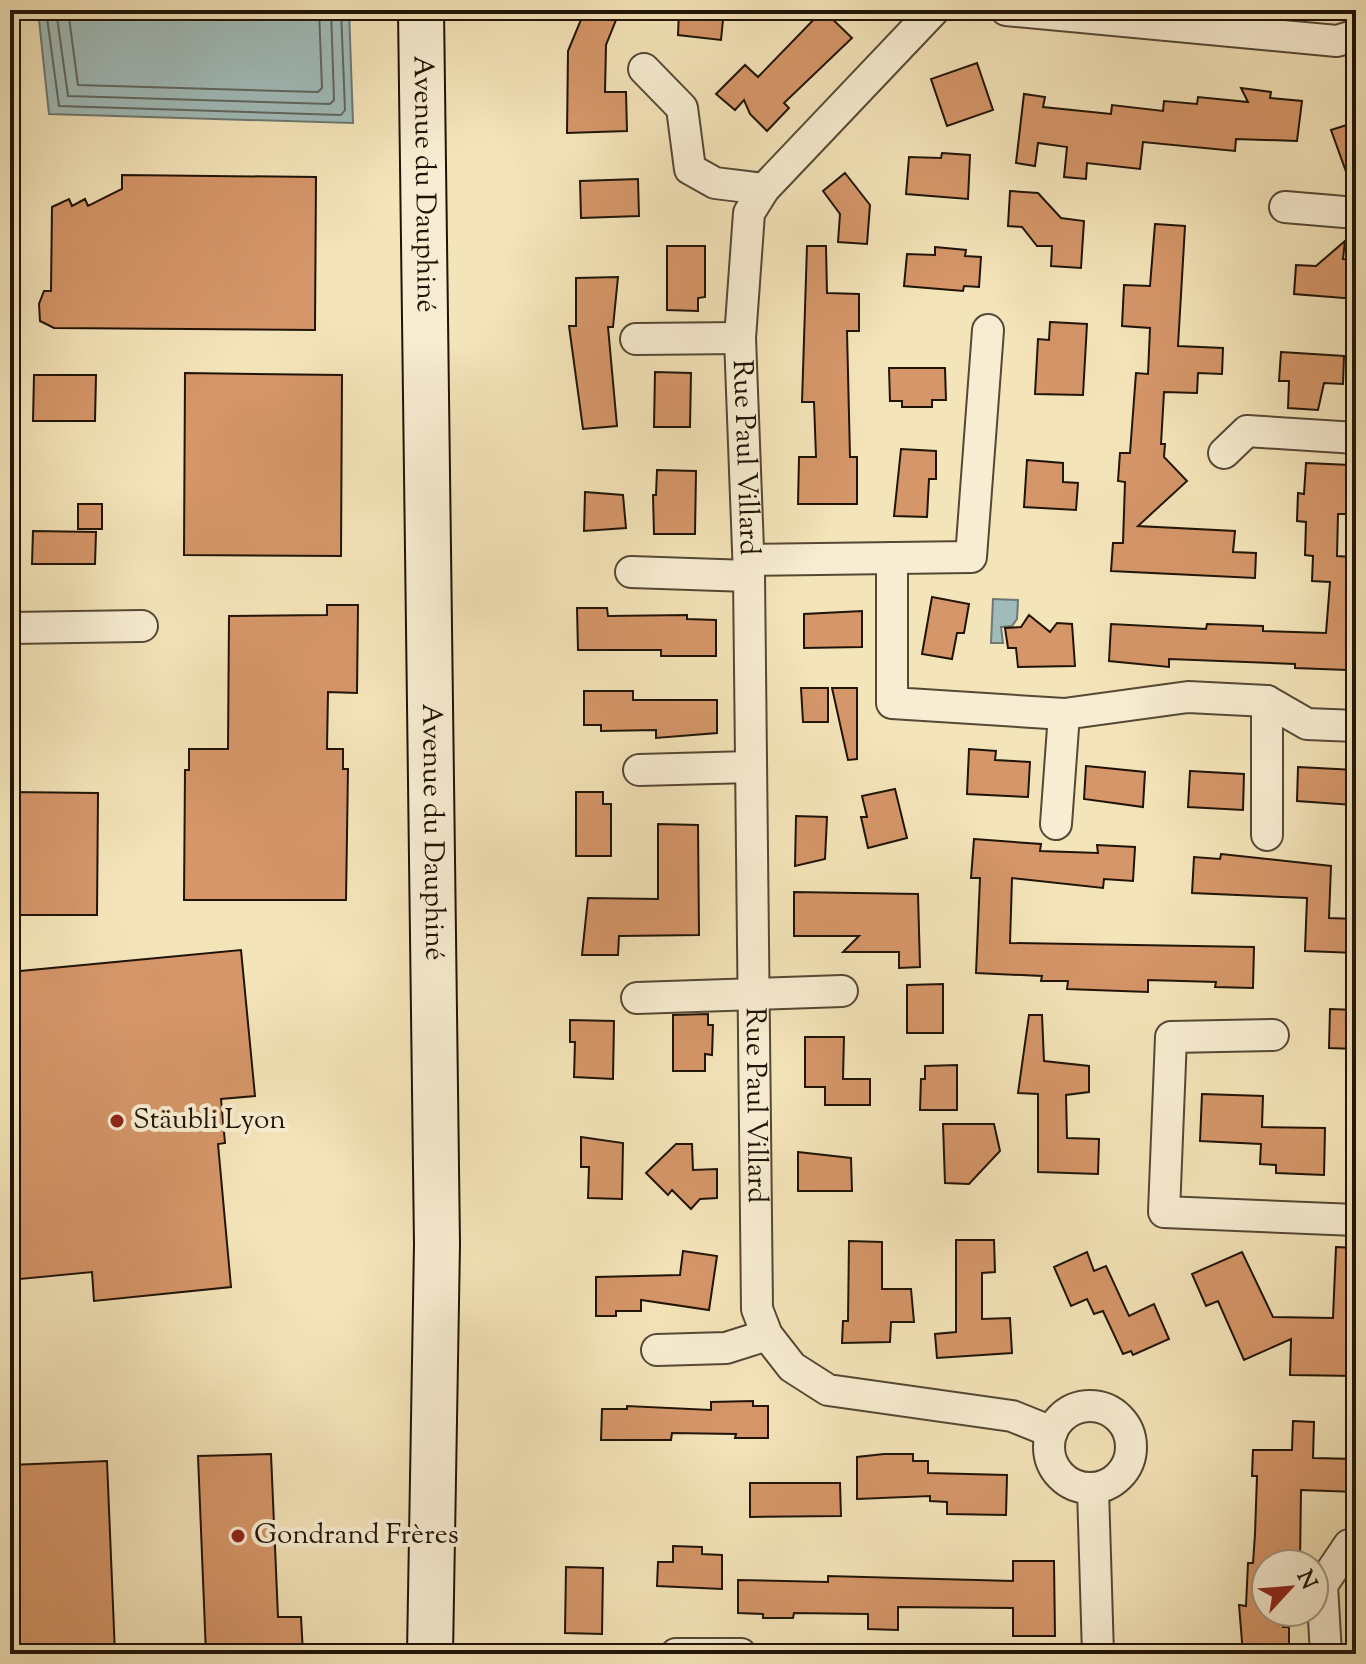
<svg xmlns="http://www.w3.org/2000/svg" width="1366" height="1664" viewBox="0 0 1366 1664" font-family="'Sorts Mill Goudy',serif">
	<rect width="100%" height="100%" fill="#f4e4b9"/>
	<filter id="stains"><feTurbulence type="fractalNoise" baseFrequency=".0025" numOctaves="4"/><feColorMatrix values="0 0 0 0 .2 0 0 0 0 .09 0 0 0 0 .02 0 0 0 .5 -.17"/></filter>
	<radialGradient id="worn" r=".72"><stop offset=".6" stop-color="#630" stop-opacity="0"/><stop offset="1" stop-color="#630" stop-opacity=".3"/></radialGradient>
	<path fill="#a0bcba" stroke="#6d7972" stroke-width="2" d="M38 10H349L353 123 49 114Z
		M993 599 1018 600 1017 619 1012 626 1001 627 1003 643H991Z"/>
	<g fill="none" stroke-linecap="round" stroke-linejoin="round">
		<path stroke="#606860" stroke-width="2" d="M46 10 59 106 341 115 345 110 341 10
			M56 10 68 96 330 104 334 100 331 10
			M68 10 78 85 318 92 322 88 319 10"/>
	</g>
	<path fill="#d59669" stroke="#201407" stroke-width="2" d="M585 10H620L606 45 605 92H626L627 131 567 133 568 51Z
		M679 10H724L721 40 678 35Z
		M823 10 852 38 784 103 789 108 767 131 750 114 744 100 735 110 716 94 745 65 758 77Z
		M977 63 993 110 947 126 931 79Z
		M1241 88 1271 92 1270 98 1302 101 1297 141 1236 139 1235 151 1143 142 1140 169 1087 163 1086 179 1064 177 1067 147 1038 143 1035 166 1016 163 1024 94 1045 97 1043 107 1111 114 1112 105 1163 111 1164 101 1197 104 1198 97 1248 102Z
		M1356 122V191H1353L1331 130Z
		M942 153 970 155 968 199 906 194 909 157 941 158Z
		M845 173 870 205 867 244 838 242 840 214 823 191Z
		M122 175 316 177 315 330 54 328 40 321 39 304 44 291H51L52 207 69 199 72 206 85 199 88 206 122 189Z
		M638 179 639 216 581 218 580 181Z
		M1010 191 1038 193 1061 218 1084 221 1081 268 1051 266 1052 246H1037L1022 227 1008 226Z
		M1155 224 1185 226 1178 346 1223 348 1222 374 1198 373 1197 393 1164 392 1161 444H1165L1164 457 1187 481 1138 526 1235 531 1233 552 1256 553 1255 578 1111 571 1113 543H1123L1125 482 1118 481 1120 453H1130L1136 373 1148 374 1150 328 1122 326 1124 285 1150 286Z
		M1345 241 1343 259 1356 260V299L1294 294 1296 265 1316 266Z
		M667 246H705V297L698 298V311L667 310Z
		M807 246H826L827 293 859 294V331H847L850 457H857V504H798L799 457H816L814 402H802Z
		M935 247 966 250 965 256 981 257 979 287 964 286 963 291 904 286 907 254 935 255Z
		M618 277 613 327H608L617 426 583 429 569 326H576V278Z
		M1050 322 1087 324 1083 395 1035 394 1038 339 1049 340Z
		M1281 352 1344 356 1343 384 1324 383 1318 410 1288 408 1289 381H1279Z
		M889 368H945L946 400H932V407H902V401H890Z
		M655 372 691 373 690 427H654Z
		M185 373 342 375 341 556 184 555Z
		M34 375H96L95 421H33Z
		M901 449 936 451V479H929L927 517 894 516Z
		M1027 460 1063 463V482L1078 483 1076 510 1024 507Z
		M1306 463 1350 465 1348 514H1338L1337 556 1352 557 1351 570H1356V600H1350L1347 670 1295 668V664L1169 659V667L1109 661 1111 624 1206 629 1207 624 1263 626V631L1326 633 1330 582 1312 581 1313 556 1305 555 1306 522 1297 521 1298 493 1304 494Z
		M657 470 696 471 695 534H654L653 495H656Z
		M585 492 623 495 626 528 584 531Z
		M78 504H102V529H78Z
		M33 531 96 532 95 564H32Z
		M932 597 969 604 964 633H957L952 659 922 654Z
		M327 605H358L357 693 328 692 327 749H343V769H348L346 900H184L185 770H189V749H228L229 616 327 615Z
		M577 608H607L608 616 687 615V619L716 620V656H661V650H578Z
		M862 611V647L804 648V614Z
		M1029 615 1050 632 1057 623 1072 624 1075 666 1018 667 1016 648H1008L1005 628 1021 627Z
		M801 688H828V722H803Z
		M832 688H857V759L848 760Z
		M584 691H633V700H717V733L656 738V730L601 731V725H584Z
		M969 749 996 751 995 760 1030 762 1028 797 967 794Z
		M1086 766 1145 772 1143 807 1084 799Z
		M1298 767 1355 770 1353 805 1297 801Z
		M1190 771 1244 774 1243 810 1188 807Z
		M895 789 907 838 868 848 861 817H867L862 796Z
		M10 792 98 793 97 915H10Z
		M576 792H603V804H611V856H576Z
		M796 816 827 817 825 859 795 866Z
		M658 824 698 825 699 935 619 936 618 955H582L588 898 658 899Z
		M974 839 1041 844 1040 851 1098 853 1097 845 1135 847 1133 881 1104 879 1103 888 1012 878 1010 943 1254 947 1253 988 1215 987 1216 982 1148 980V992L1067 989 1068 981H1041L1042 976 976 973 980 878H971Z
		M1221 854 1331 866 1329 918 1356 919V953L1305 951 1307 898 1192 893 1194 857 1220 859Z
		M794 892 918 894 920 967 899 968V952H843L859 936H794Z
		M241 950 255 1096 221 1099 225 1143 218 1144 231 1287 94 1301 92 1272 10 1280V972Z
		M943 984V1033H907V985Z
		M1330 1009 1356 1010V1049L1329 1048Z
		M708 1014V1025H713L712 1055 705 1054V1071H673V1015Z
		M1029 1015H1042L1044 1061 1089 1066V1092L1066 1095 1067 1138 1099 1139 1098 1174 1038 1172V1094L1018 1093Z
		M570 1020 614 1021 613 1079 574 1077 575 1042H570Z
		M805 1037H844L843 1079H870V1105H825V1087H805Z
		M957 1065V1110H920L921 1079H925V1066Z
		M1202 1094 1263 1096 1262 1127 1325 1128 1324 1175 1276 1173V1165L1260 1164 1261 1144 1200 1141Z
		M943 1124H994L1000 1151 969 1184 945 1183Z
		M581 1137 623 1143 622 1199 588 1198 589 1167H581Z
		M676 1144H692L693 1170 717 1169V1198L700 1199 691 1209 672 1190 668 1195 646 1173Z
		M798 1152 851 1158 852 1191H798Z
		M956 1240H994L995 1272 982 1273V1319L1010 1318 1012 1353 937 1358 935 1334 956 1332Z
		M849 1241 882 1242V1289H911L914 1322H891L890 1342 842 1343 843 1321H848Z
		M1336 1247 1356 1248V1376L1290 1375 1291 1339 1244 1360 1218 1301 1206 1306 1192 1274 1242 1252 1273 1317 1333 1318Z
		M683 1251 717 1256 709 1310 641 1300V1311H616V1316H596V1277L680 1275Z
		M1087 1252 1094 1271 1106 1266 1129 1316 1154 1304 1169 1339 1133 1355 1131 1351 1123 1354 1103 1311 1094 1314 1087 1299 1071 1306 1054 1267Z
		M753 1401V1406H768V1438H735L736 1434 672 1433 671 1440H601L602 1409H627V1406L711 1410V1402Z
		M1293 1421 1314 1422 1313 1458 1356 1459V1492L1301 1490 1300 1564H1266V1612H1284L1283 1627H1289V1654H1243L1239 1605 1246 1606 1248 1563H1253L1255 1534 1257 1476H1252L1253 1450H1292Z
		M271 1454 278 1617H301L303 1654H206L198 1456Z
		M884 1454H913V1461H928V1473L1007 1475 1006 1515 947 1514V1502L930 1501V1496L857 1499V1457Z
		M107 1461 115 1654H10V1465Z
		M750 1483H840L841 1516 750 1517Z
		M673 1546 702 1547V1554L722 1555V1589L657 1586 658 1562H673Z
		M1013 1561H1054L1055 1636H1013V1608L898 1607V1630L868 1629V1614L794 1613 793 1618H763V1614L738 1613V1580L828 1582V1576L1013 1581Z
		M566 1567 603 1568 602 1634 565 1633Z"/>
	<g fill="none" stroke-linecap="round" stroke-linejoin="round">
		<defs>
			<g id="street">
				<path id="s1" d="M934 10 764 189 749 213 740 338 749 576 757 1309 767 1335 792 1367 828 1390 1012 1416 1052 1432"/>
				<path d="M1006 10 1337 41 1356 35"/>
				<path d="M644 69 682 108 690 169 715 183 764 189"/>
				<path d="M1285 207 1356 213"/>
				<path d="M636 339 740 338"/>
				<path d="M1224 453 1247 431 1356 438"/>
				<path d="M892 558V703L1064 714 1188 697 1267 701 1307 724 1356 726"/>
				<path d="M749 560 971 557 988 330"/>
				<path d="M631 572 749 576"/>
				<path d="M10 628 142 626"/>
				<path d="M1267 701V835"/>
				<path d="M639 770 751 767"/>
				<path d="M1056 824 1064 714"/>
				<path d="M637 998 842 991"/>
				<path d="M1273 1035 1171 1037 1164 1212 1356 1220"/>
				<path d="M657 1350 726 1348 767 1335"/>
				<circle cx="1090" cy="1447" r="41"/>
				<path d="M1093 1490 1098 1654"/>
				<path d="M676 1654H741"/>
				<path d="M1326 1654 1322 1585 1349 1545 1356 1543"/>
			</g>
			<g id="secondary">
				<path id="s2" d="M421 10 437 1244 430 1654"/>
			</g>
		</defs>
		<use href="#street" stroke="#554834" stroke-width="34"/>
		<use href="#secondary" stroke="#201407" stroke-width="48"/>
		<use href="#street" stroke="#f8edd2" stroke-width="30"/>
		<use href="#secondary" stroke="#f8edd2" stroke-width="44"/>
	</g>
	<g fill="#8f2418" stroke="#f8edd2" stroke-width="3">
		<circle cx="117" cy="1121" r="8"/>
		<circle cx="238" cy="1536" r="8"/>
	</g>
	<g text-anchor="middle" dominant-baseline="central" stroke-width="8" stroke-linejoin="round" paint-order="stroke">
		<g font-size="28" fill="#201407" stroke="#f8edd2">
			<text stroke="none"><textPath href="#s2" startOffset="174">Avenue du Dauphiné</textPath></text>
			<text stroke="none"><textPath href="#s1" startOffset="520">Rue Paul Villard</textPath></text>
			<text stroke="none"><textPath href="#s2" startOffset="822">Avenue du Dauphiné</textPath></text>
			<text stroke="none"><textPath href="#s1" startOffset="1168">Rue Paul Villard</textPath></text>
		</g>
		<g font-size="28" fill="#201407" stroke="#f8edd2" text-anchor="start">
			<text x="133" y="1121">Stäubli Lyon</text>
			<text x="254" y="1536">Gondrand Frères</text>
		</g>
	</g>
	<rect width="1366" height="1664" fill="none" stroke="#f4e4b9" stroke-width="40"/>
	<rect x="12" y="12" width="1342" height="1640" fill="none" stroke="#201407" stroke-width="4"/>
	<rect x="20" y="20" width="1326" height="1624" fill="none" stroke="#201407" stroke-width="2"/>
	<g transform="translate(1290 1588) rotate(64)"><circle r="38" fill="#f8edd2" stroke="#a29681" stroke-width="2"/>
	<path d="M0-6L14 30L0 20L-14 30Z" fill="#8f2418"/>
	<text y="-12" font-size="22" font-weight="bold" text-anchor="middle" fill="#201407">N</text>
	</g>
	<rect width="100%" height="100%" filter="url(#stains)"/>
	<rect width="100%" height="100%" fill="url(#worn)"/>
</svg>
